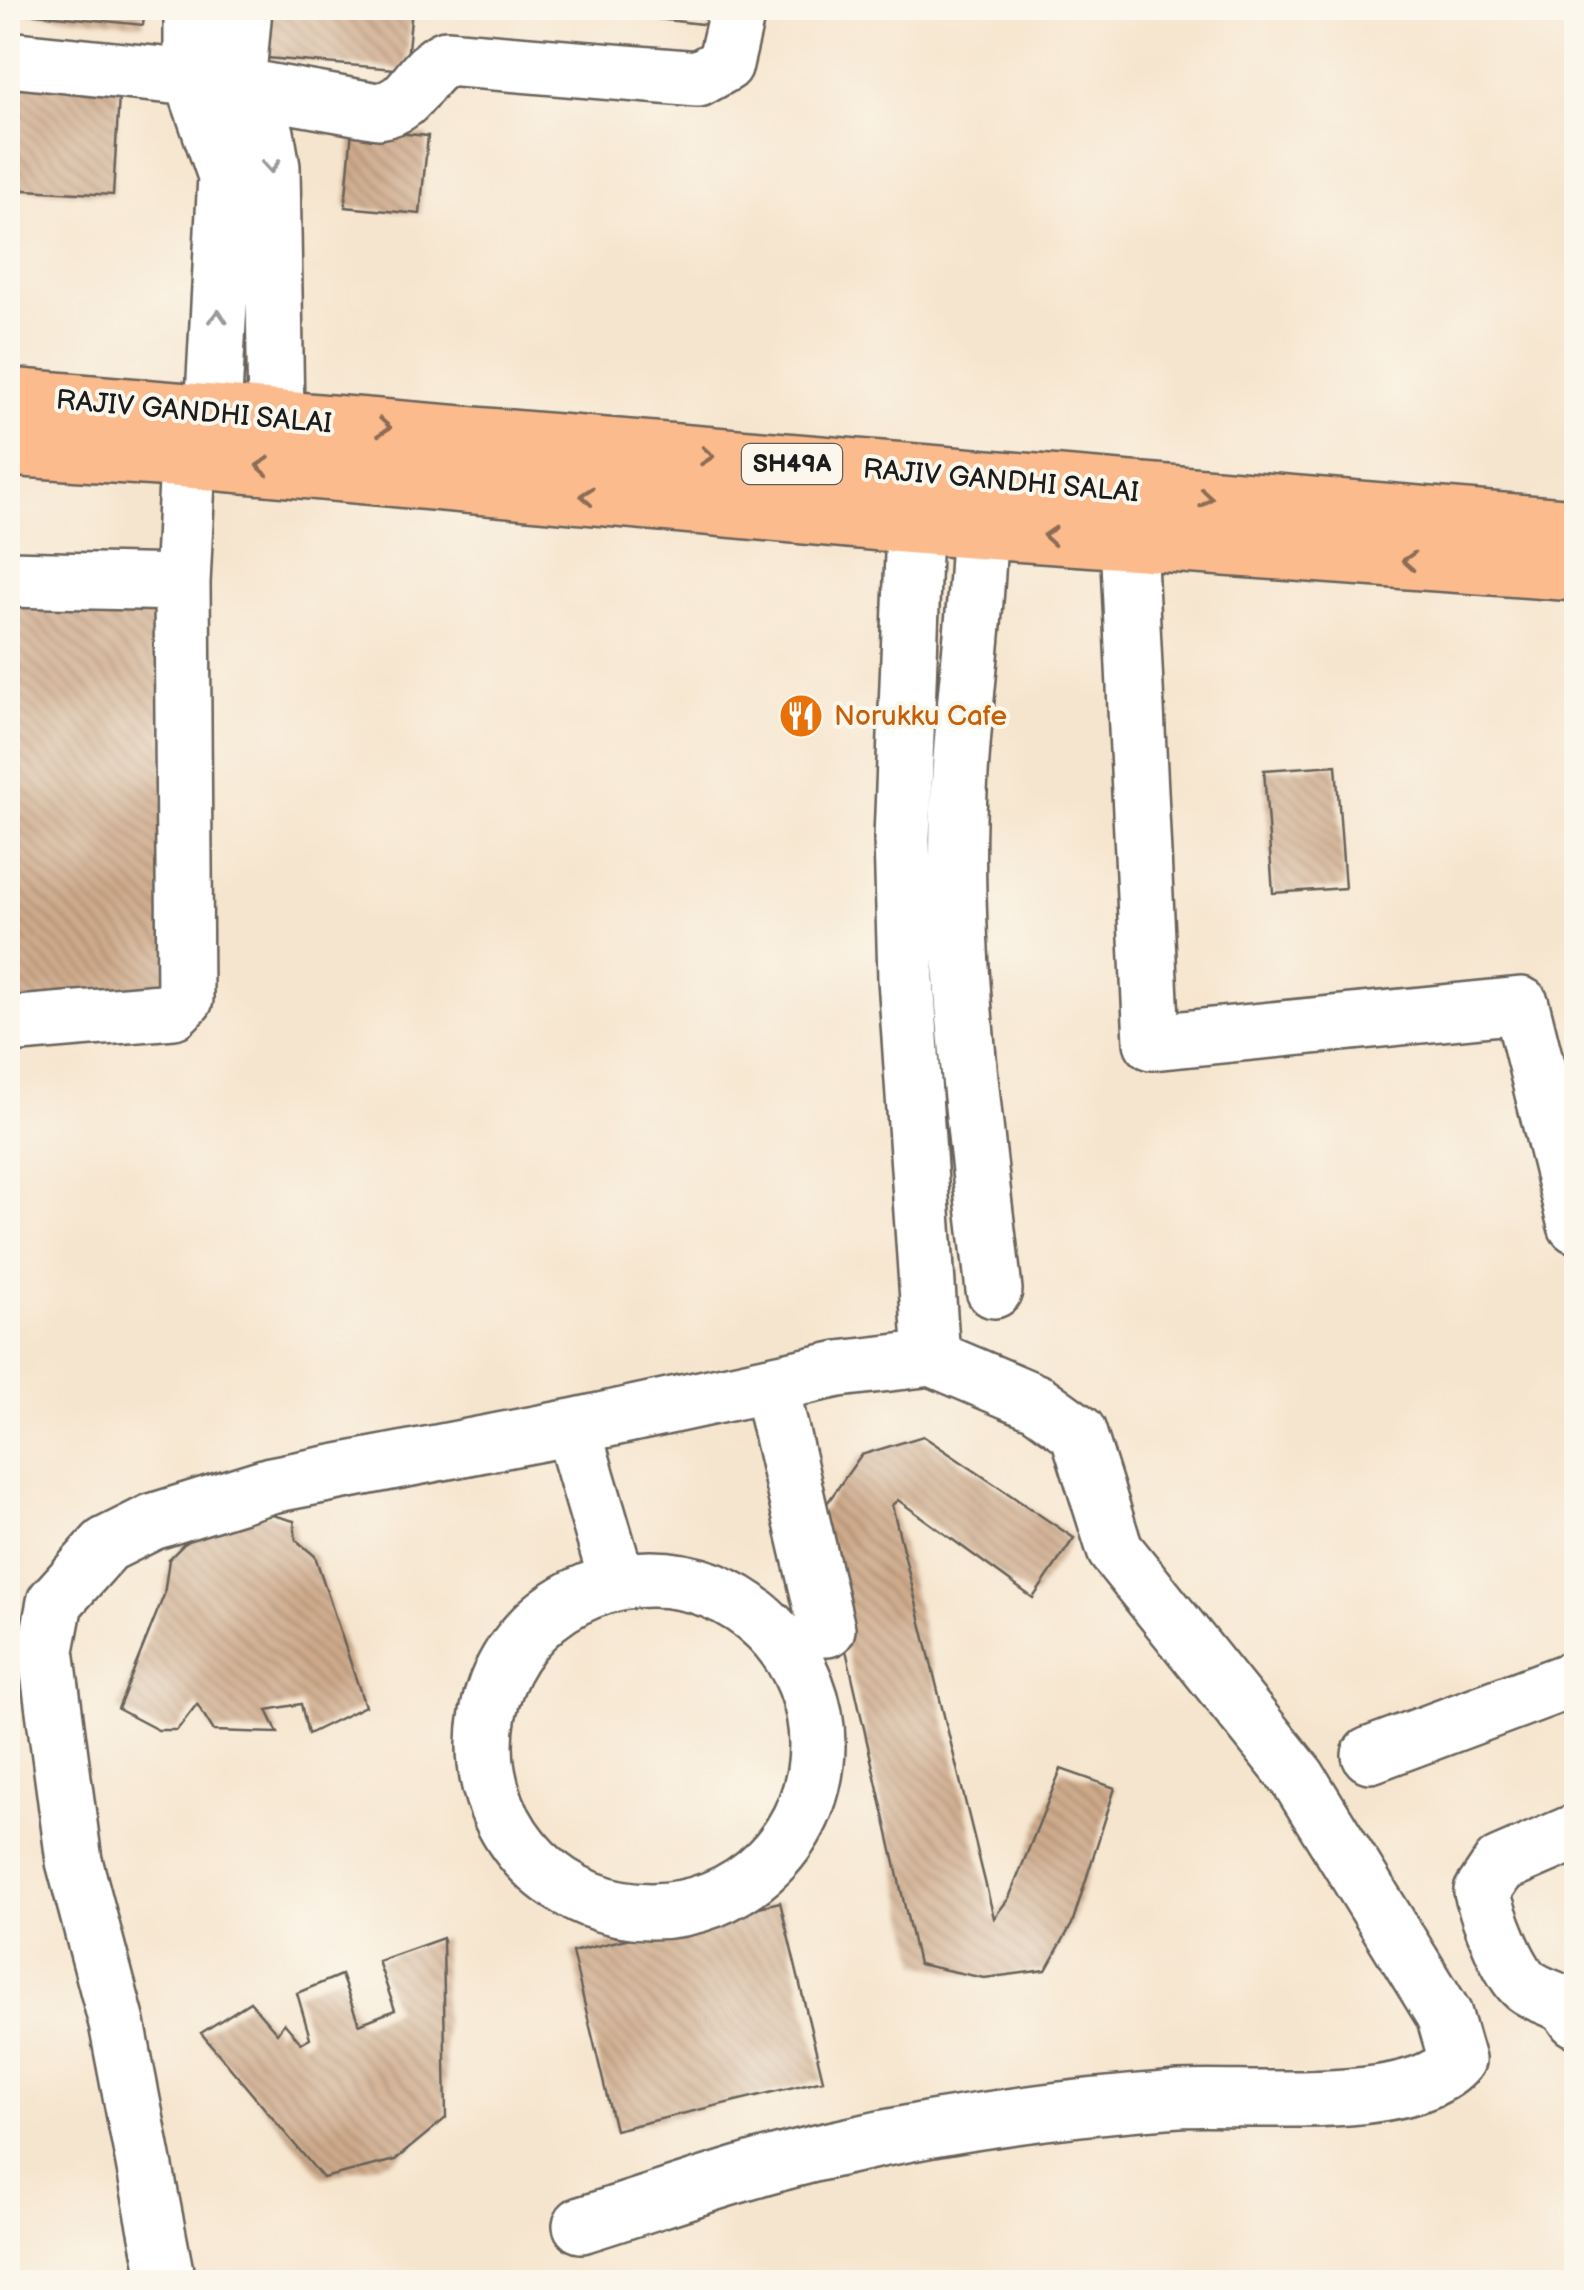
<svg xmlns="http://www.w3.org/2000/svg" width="1584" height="2290" viewBox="0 0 1584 2290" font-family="'Balsamiq Sans',sans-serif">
	<defs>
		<pattern id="building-back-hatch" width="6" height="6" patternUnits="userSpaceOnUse" patternTransform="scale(2.5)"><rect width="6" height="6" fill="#cfaa8b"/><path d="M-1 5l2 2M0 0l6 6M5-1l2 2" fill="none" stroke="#a78a71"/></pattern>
	</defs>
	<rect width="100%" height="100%" fill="#fbf7ec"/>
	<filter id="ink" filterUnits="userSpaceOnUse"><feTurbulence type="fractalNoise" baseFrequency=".01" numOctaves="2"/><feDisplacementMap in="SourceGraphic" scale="20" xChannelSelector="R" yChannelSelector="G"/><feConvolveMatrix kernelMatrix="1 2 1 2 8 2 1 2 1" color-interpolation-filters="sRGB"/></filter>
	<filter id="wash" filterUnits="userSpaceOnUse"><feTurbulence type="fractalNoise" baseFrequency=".0048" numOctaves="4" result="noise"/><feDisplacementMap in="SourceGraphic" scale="40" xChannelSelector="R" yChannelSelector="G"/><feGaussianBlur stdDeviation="2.25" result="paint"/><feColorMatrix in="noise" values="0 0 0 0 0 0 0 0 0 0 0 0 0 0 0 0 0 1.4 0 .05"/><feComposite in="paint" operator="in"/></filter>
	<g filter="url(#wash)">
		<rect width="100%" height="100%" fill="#f6e5ce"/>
		<g id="blocks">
			<path fill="url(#building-back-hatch)" d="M8 8H145L143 25 8 11Z
				M261 8H412L406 70 255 57Z
				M561 8H713L711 25Z
				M8 72 120 79 113 195 8 189Z
				M352 129 428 136 420 214 345 207Z
				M162 595 169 1007 14 1009 8 597Z
				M1336 765 1345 888 1273 893 1264 770Z
				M923 1436 1074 1538 1033 1598 898 1500 892 1505 994 1918 1009 1898 1061 1769 1115 1788 1072 1924 1046 1970 984 1978 918 1964 816 1519 861 1455Z
				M239 1506 294 1521 296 1540 315 1556 365 1706 308 1734 301 1704 267 1710 278 1733 214 1731 197 1704 177 1730H158L118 1709 164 1595 169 1559 192 1536Z
				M780 1902 823 2080 615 2130 572 1952Z
				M443 1938 446 2118 395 2160 323 2178 201 2033 250 2002 277 2033 284 2023 301 2043 310 2038 297 1993 341 1975 359 2024 395 2010 378 1961Z"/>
		</g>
	</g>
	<g filter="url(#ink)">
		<use href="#blocks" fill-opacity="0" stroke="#68625a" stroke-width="2.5"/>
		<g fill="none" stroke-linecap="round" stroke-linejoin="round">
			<defs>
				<path id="minor" d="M192 8V78L226 176 213 415
					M244 8 237 86 266 133 272 167 276 418
					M8 59 192 78 378 111C415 106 416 73 446 58L698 79 725 64 738 8
					M916 477 902 839 906 979 932 1358
					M979 486C982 597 960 708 958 820 954 977 976 1134 994 1290
					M1128 541 1152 1042 1521 1005 1576 1225
					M8 579 182 583
					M8 1025 173 1011 185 999 182 583 188 460
					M770 1384 827 1629
					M572 1427 617 1580
					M485 1745a166 166 0 1 1 332 0a166 166 0 1 1-332 0Z
					M1370 1755 1576 1678
					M1576 1832 1500 1865 1482 1892C1488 1915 1508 1971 1525 1985 1544 2000 1563 1996 1576 2019
					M167 2282 117 2023 74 1861 46 1650 55 1602 106 1545 152 1522 271 1485 572 1427 839 1369 932 1358 1038 1403 1078 1432 1115 1550 1298 1778 1444 2015 1457 2060C1413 2114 1246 2095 1179 2099 1065 2107 946 2123 835 2149 749 2168 665 2199 581 2225"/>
				<path id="major" d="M8 396 1576 527
					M8 448 188 460 915 526 1576 573"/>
			</defs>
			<use href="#minor" stroke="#68625a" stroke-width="60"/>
			<use href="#major" stroke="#68625a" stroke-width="60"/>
			<use href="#minor" stroke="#fff" stroke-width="55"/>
			<use href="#major" stroke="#fbbb8d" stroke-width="55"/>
		</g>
		<defs><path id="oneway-chevron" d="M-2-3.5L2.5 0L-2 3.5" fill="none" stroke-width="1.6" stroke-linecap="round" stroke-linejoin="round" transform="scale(2.5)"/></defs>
		<g stroke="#999">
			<use href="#oneway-chevron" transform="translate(271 166) rotate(86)"/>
			<use href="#oneway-chevron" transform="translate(218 317) rotate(-87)"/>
		</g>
		<g stroke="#8c6c54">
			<use href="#oneway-chevron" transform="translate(384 427) rotate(5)"/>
			<use href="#oneway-chevron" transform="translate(707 456) rotate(5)"/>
			<use href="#oneway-chevron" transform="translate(263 466) rotate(-175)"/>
			<use href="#oneway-chevron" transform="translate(587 496) rotate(-175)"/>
			<use href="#oneway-chevron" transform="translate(1206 498) rotate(5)"/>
			<use href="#oneway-chevron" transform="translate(1050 536) rotate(-176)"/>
			<use href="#oneway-chevron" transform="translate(1409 561) rotate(-176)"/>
		</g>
	</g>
	<defs>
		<symbol id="restaurant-disc" viewBox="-11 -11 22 22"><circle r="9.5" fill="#e8710a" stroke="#fbf7ec"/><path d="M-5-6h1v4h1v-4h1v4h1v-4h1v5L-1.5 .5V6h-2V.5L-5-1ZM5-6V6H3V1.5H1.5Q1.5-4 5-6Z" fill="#fff"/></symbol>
	</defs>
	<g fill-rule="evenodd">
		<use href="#restaurant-disc" x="776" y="691" width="50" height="50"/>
	</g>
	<g text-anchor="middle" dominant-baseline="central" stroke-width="8" stroke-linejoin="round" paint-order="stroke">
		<rect fill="#fbf7ec" stroke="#5f5e5a" stroke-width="2.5" x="742" y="444" width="100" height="40" rx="8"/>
		<g font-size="25" font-weight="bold" fill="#1c1c1c">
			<text x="792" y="464">SH49A</text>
		</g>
		<g font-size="28" fill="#1c1c1c" stroke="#fbf7ec">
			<text transform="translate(194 412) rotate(5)">RAJIV GANDHI SALAI</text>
			<text transform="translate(1001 481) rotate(5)">RAJIV GANDHI SALAI</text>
		</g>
		<g font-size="28" fill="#c56008" stroke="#fbf7ec" text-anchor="start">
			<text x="834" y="716">Norukku Cafe</text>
		</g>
	</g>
	<rect width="1584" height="2290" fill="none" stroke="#fbf7ec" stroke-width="40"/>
</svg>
